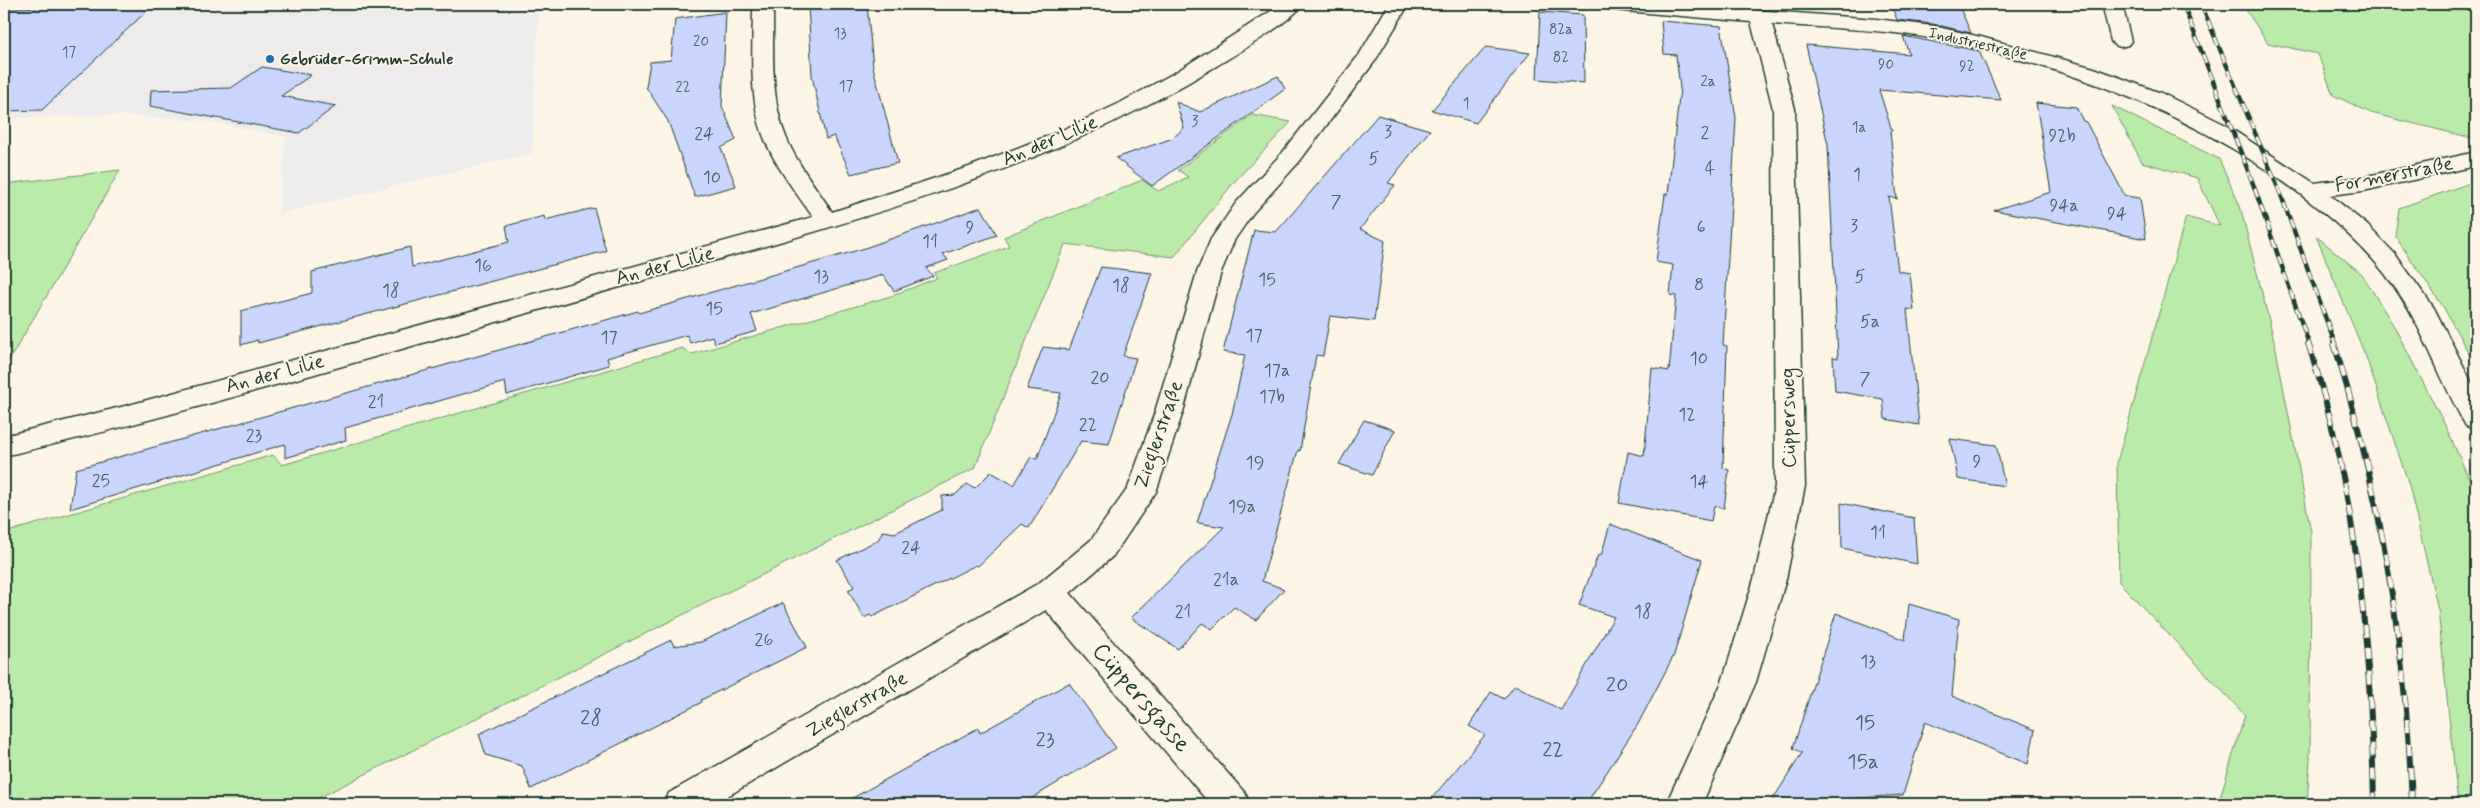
<svg xmlns="http://www.w3.org/2000/svg" width="2480" height="808" viewBox="0 0 2480 808" font-family="Mynerve,sans-serif">
	<rect width="100%" height="100%" fill="#fcf5e5"/>
	<filter id="ink" filterUnits="userSpaceOnUse"><feTurbulence type="fractalNoise" baseFrequency=".02" numOctaves="2"/><feDisplacementMap in="SourceGraphic" scale="10" xChannelSelector="R" yChannelSelector="G"/><feConvolveMatrix kernelMatrix="1 2 1 2 8 2 1 2 1" color-interpolation-filters="sRGB"/></filter>
	<g filter="url(#ink)">
		<path fill="#edebec" d="M4 4H539L532 153 278 214 286 137 205 121 117 115 4 118Z"/>
		<path fill="#bbebab" stroke="#6d9470" d="M2242 4H2476V139L2371 113 2333 95 2318 54 2268 43Z
			M2112 106 2219 159 2240 206 2275 344 2311 532 2310 759 2307 804H2218L2245 715 2119 582 2117 462 2186 217 2220 226 2197 178 2142 162Z
			M1252 115 1291 122 1235 181 1174 257 1065 244 975 468 306 804H4V533L273 455 282 465 682 348 692 354 891 296 937 278 934 273 1009 246 1004 237 1142 180 1158 191 1188 177 1178 170Z
			M120 170 4 369V184Z
			M2476 181V367L2444 308 2395 236 2399 208Z
			M2316 236 2362 274 2395 328 2444 423 2476 494V804H2458L2438 610 2409 485 2366 357Z"/>
		<path fill="#cad5fd" stroke="#1f3d34" d="M808 4H867L873 67 898 163 851 174 834 136 826 139 812 76Z
			M1891 4H1958L1971 33 1933 24 1897 20Z
			M153 5 42 110 4 111V8Z
			M726 12 722 106 736 140 721 148 736 186 695 197 668 121 646 87 650 62 671 60 675 19Z
			M1540 12 1583 15 1584 83 1537 79Z
			M1661 21 1721 26 1736 118 1723 345 1727 346 1723 468 1729 470 1724 508 1714 506 1711 521 1619 503 1628 452 1644 456 1652 368 1669 371 1676 296 1670 295 1673 265 1656 262 1665 194H1668L1680 88 1676 55 1664 54Z
			M1903 36 1979 51 2001 100 1879 90 1892 131H1890L1897 199 1889 197 1898 271 1910 273 1914 310 1907 309 1919 425 1885 419 1883 399 1835 391 1833 357 1838 358 1828 145 1806 45 1909 54Z
			M1486 47 1530 53 1476 123 1432 110Z
			M262 67 311 75 281 96 336 106 299 133 150 106 151 90 231 88Z
			M1278 76 1285 89 1152 186 1116 158 1173 138 1184 128 1176 102 1200 112Z
			M2036 103 2076 107 2083 121 2086 122 2125 196 2140 198 2146 239 1994 210 2051 192Z
			M1378 115 1430 130 1388 183 1395 185 1360 229 1385 241 1374 321 1330 316 1323 356 1316 355 1300 451 1298 450 1262 581 1284 589 1256 620 1234 607 1212 629 1202 623 1178 649 1131 618 1224 527 1197 523 1232 414 1245 355 1223 352 1254 230 1276 232Z
			M981 207 997 235 943 254 948 260 926 268 933 276 894 291 883 275 751 314 757 331 715 343 712 336 690 343 687 335 607 358 609 365 507 395 505 382 345 428 346 440 285 458V444L70 509 76 469 638 311 639 313 862 249Z
			M594 208 606 251 258 343V340L241 345V311L312 293V272L410 247 412 267 509 242 506 226 544 216 545 220Z
			M1101 267 1152 273 1123 356 1136 358 1109 444 1081 441 1029 528 1022 524 978 566 976 565 872 617 870 615 864 618 848 590 854 587 837 560 878 540 883 531 895 533 942 510V496L955 495 967 484 975 488 991 472 1014 485 1031 457 1037 459 1061 393 1027 389 1043 347 1069 350Z
			M1364 420 1395 430 1372 475 1339 464Z
			M1950 439 1996 445 2005 486 1958 479Z
			M1841 503 1914 518 1917 564 1842 548Z
			M1610 524 1702 560 1674 655 1638 724 1586 804H1427L1485 735 1469 726 1491 692 1504 699 1515 685 1561 710 1614 617 1579 605 1598 555 1601 556Z
			M783 603 807 647 701 700 702 702 531 789 522 766 486 755 479 734 671 640 674 646 701 642Z
			M1909 604 1959 619 1952 696 2035 730 2028 764 1925 722 1903 795 1770 804 1802 753 1793 748 1836 613 1905 640Z
			M1069 683 1116 748 1022 804H842L978 728 980 733Z"/>
		<g fill="none" stroke-linecap="round" stroke-linejoin="round">
			<defs>
				<path id="minor" d="M753 4H773C774 47 769 96 786 137 797 164 816 187 832 212L969 167 1058 132 1118 104 1176 72 1282 4H1304C1285 26 1239 52 1213 68 1069 156 909 205 748 251 668 273 588 296 507 319 340 366 173 417 4 456V436L129 405 813 217C795 191 774 165 763 135 748 94 753 47 753 4Z
					M1389 4H1409L1375 61 1299 162 1253 213 1235 239 1221 272 1183 412 1156 492 1113 556 1070 593 1245 793 1250 804H1210L1046 610 714 804H664L669 793 1039 583 1091 540 1128 488 1155 412 1197 272 1211 239 1236 203 1283 152 1359 55Z
					M1603 4H1675L1876 19 1933 26 1981 37 2094 68 2161 93 2224 124 2314 183 2363 177 2476 152V166L2363 191 2330 195 2367 225 2395 254 2434 308 2476 391V429L2466 426C2439 379 2423 326 2391 282 2365 246 2330 217 2295 190 2211 128 2118 87 2017 59 1988 51 1960 43 1930 38 1878 29 1824 28 1772 24L1795 109 1805 486 1786 579 1756 682 1702 804H1666L1722 682 1754 579 1775 486 1773 109 1751 22 1613 10 1606 8Z
					M2102 4H2122L2131 41 2128 45 2121 47 2114 45 2111 41Z"/>
			</defs>
			<use href="#minor" stroke="#1f3d34" stroke-width="3"/>
			<use href="#minor" fill="#fcf5e5" fill-rule="evenodd"/>
			<defs>
				<path id="rail-far1" d="M2183 4 2252 181 2309 344
					M2201 4 2281 195 2335 344"/>
				<path id="rail" d="M2308 343C2357 490 2371 650 2374 804
					M2334 343C2381 495 2406 644 2412 804"/>
			</defs>
			<use href="#rail-far1" stroke="#1f3d34" stroke-width="4.5"/>
			<use href="#rail" stroke="#1f3d34" stroke-width="6"/>
			<use href="#rail-far1" stroke="#fcf5e5" stroke-width="3" stroke-dasharray="9" stroke-linecap="butt"/>
			<use href="#rail" stroke="#fcf5e5" stroke-width="4.5" stroke-dasharray="12" stroke-linecap="butt"/>
		</g>
	</g>
	<circle fill="#1f6fb2" stroke="#fcf5e5" stroke-width="2" cx="270" cy="59" r="5"/>
	<g text-anchor="middle" dominant-baseline="central" stroke-width="4" stroke-linejoin="round" paint-order="stroke">
		<g font-size="15" fill="#4a6366">
			<text x="1561" y="30">82a</text>
			<text x="840" y="34">13</text>
			<text x="701" y="42">20</text>
			<text x="69" y="53">17</text>
			<text x="1561" y="58">82</text>
			<text x="1886" y="65">90</text>
			<text x="1967" y="67">92</text>
			<text x="1708" y="82">2a</text>
			<text x="846" y="87">17</text>
			<text x="683" y="88">22</text>
			<text x="1466" y="104">1</text>
			<text x="1195" y="122">3</text>
			<text x="1859" y="128">1a</text>
		</g>
		<g font-size="16" fill="#1f3d34" stroke="#fcf5e5">
			<text transform="translate(1978 44) rotate(13)">Industriestraße</text>
		</g>
		<g font-size="16" font-weight="bold" fill="#1f3d34" stroke="#fcf5e5" text-anchor="start">
			<text x="280" y="59">Gebrüder-Grimm-Schule</text>
		</g>
		<g font-size="18" fill="#4a6366">
			<text x="1388" y="132">3</text>
			<text x="1705" y="133">2</text>
			<text x="704" y="134">24</text>
			<text x="2062" y="136">92b</text>
			<text x="1374" y="159">5</text>
			<text x="1710" y="169">4</text>
			<text x="1857" y="175">1</text>
			<text x="712" y="178">10</text>
			<text x="1336" y="202">7</text>
			<text x="2064" y="206">94a</text>
			<text x="2117" y="214">94</text>
			<text x="1854" y="226">3</text>
			<text x="1701" y="227">6</text>
			<text x="970" y="228">9</text>
			<text x="930" y="242">11</text>
			<text x="483" y="266">16</text>
			<text x="821" y="277">13</text>
			<text x="1860" y="277">5</text>
			<text x="1267" y="280">15</text>
			<text x="1699" y="285">8</text>
			<text x="1121" y="286">18</text>
			<text x="391" y="291">18</text>
			<text x="714" y="309">15</text>
			<text x="1870" y="322">5a</text>
			<text x="1254" y="336">17</text>
			<text x="609" y="338">17</text>
			<text x="1699" y="359">10</text>
			<text x="1277" y="371">17a</text>
			<text x="1100" y="378">20</text>
			<text x="1865" y="379">7</text>
			<text x="1272" y="397">17b</text>
			<text x="376" y="402">21</text>
			<text x="1687" y="415">12</text>
			<text x="1088" y="425">22</text>
			<text x="254" y="436">23</text>
			<text x="1977" y="462">9</text>
			<text x="1255" y="463">19</text>
			<text x="101" y="481">25</text>
			<text x="1699" y="482">14</text>
			<text x="1242" y="507">19a</text>
			<text x="1878" y="533">11</text>
			<text x="911" y="548">24</text>
			<text x="1226" y="580">21a</text>
			<text x="1183" y="612">21</text>
			<text x="1643" y="612">18</text>
			<text x="764" y="640">26</text>
			<text x="1868" y="662">13</text>
		</g>
		<g font-size="20" fill="#1f3d34" stroke="#fcf5e5">
			<text transform="translate(1050 141) rotate(-23)">An der Lilie</text>
			<text transform="translate(2394 175) rotate(-11)">Formerstraße</text>
			<text transform="translate(665 266) rotate(-15)">An der Lilie</text>
			<text transform="translate(275 374) rotate(-15)">An der Lilie</text>
			<text transform="translate(1789 418) rotate(-91)">Cüppersweg</text>
			<text transform="translate(1159 435) rotate(-71)">Zieglerstraße</text>
			<text transform="translate(857 705) rotate(-30)">Zieglerstraße</text>
		</g>
		<g font-size="21" fill="#4a6366">
			<text x="1617" y="685">20</text>
			<text x="591" y="718">28</text>
			<text x="1865" y="723">15</text>
			<text x="1045" y="740">23</text>
			<text x="1553" y="750">22</text>
			<text x="1863" y="762">15a</text>
		</g>
		<g font-size="24" fill="#1f3d34" stroke="#fcf5e5">
			<text transform="translate(1141 698) rotate(49)">Cüppersgasse</text>
		</g>
	</g>
	<rect width="2480" height="808" fill="none" stroke="#fcf5e5" stroke-width="20"/>
	<rect x="10" y="10" width="2460" height="788" fill="none" stroke="#1f3d34" stroke-width="2" filter="url(#ink)"/>
</svg>
